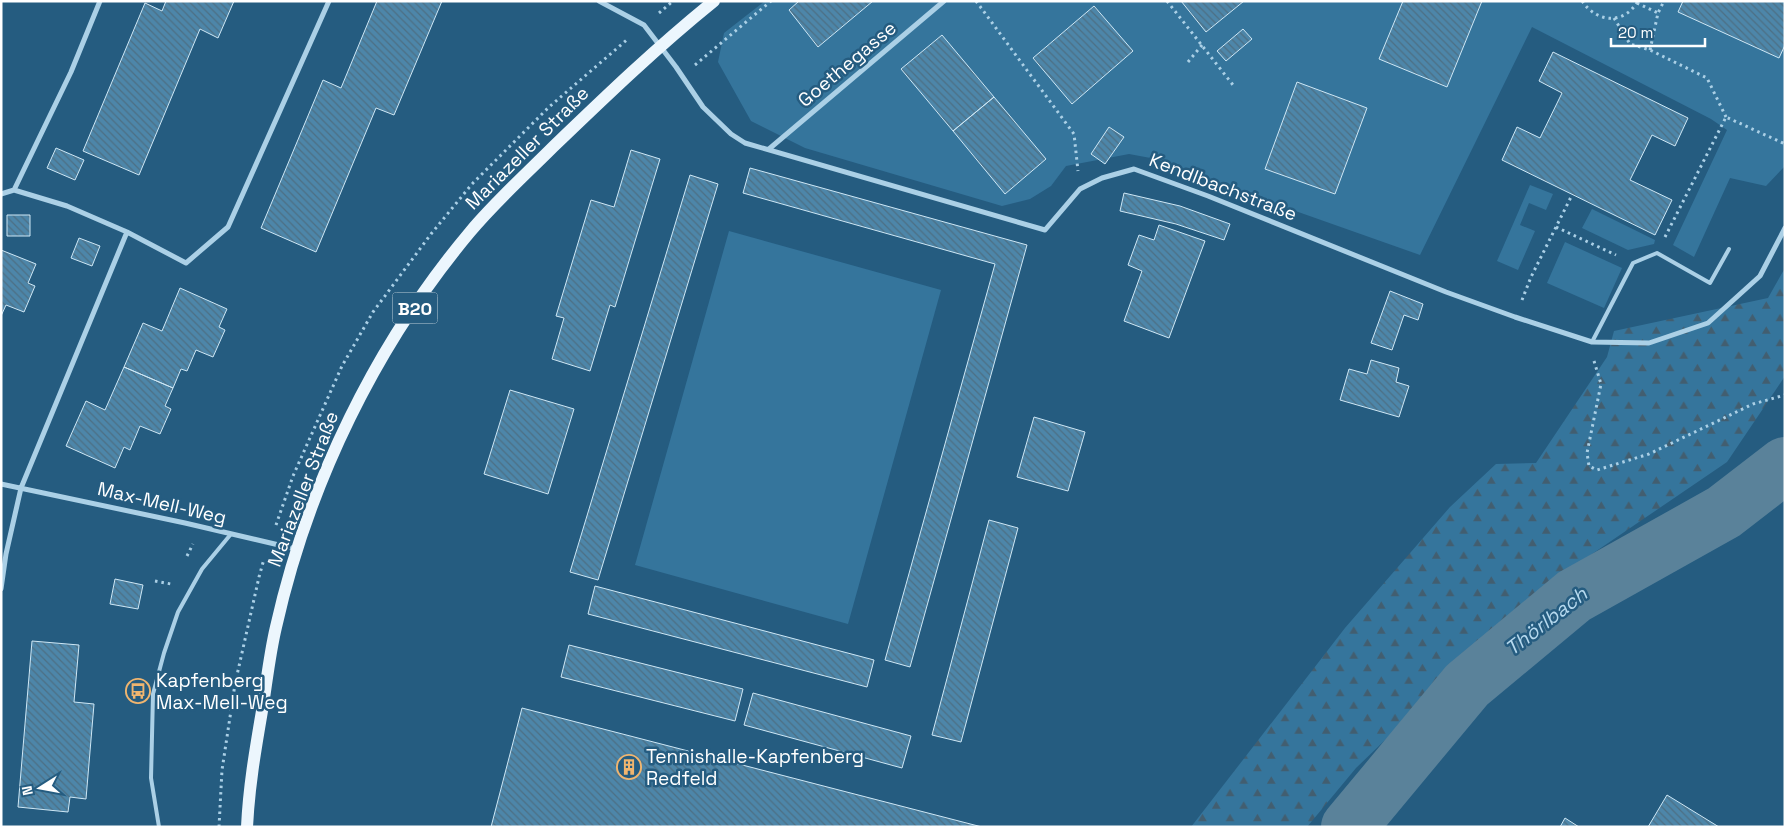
<svg xmlns="http://www.w3.org/2000/svg" width="1786" height="828" viewBox="0 0 1786 828" font-family="'Space Grotesk',sans-serif">
	<defs>
		<pattern id="forest-firs" width="22" height="20" patternUnits="userSpaceOnUse" patternTransform="scale(1.25)"><rect width="22" height="20" fill="#35759c"/><path d="M5 1l3.5 6h-7zM16 11l3.5 6h-7z" fill="#425e70"/></pattern>
		<pattern id="building-back-hatch" width="6" height="6" patternUnits="userSpaceOnUse" patternTransform="scale(1.25)"><rect width="6" height="6" fill="#4d86a9"/><path d="M-1 5l2 2M0 0l6 6M5-1l2 2" fill="none" stroke="#4d6f84"/></pattern>
	</defs>
	<rect width="100%" height="100%" fill="#255c80"/>
	<path fill="#35759c" d="M765 1H1785V166L1766 186 1730 178 1694 257 1673 245 1727 130 1711 119 1532 27 1420 255 1216 183 1156 159 1129 154 1066 166 1051 186 1030 199 1002 206 805 148 751 121 718 62 724 33Z
		M1530 185 1553 194 1546 210 1529 203 1520 225 1535 231 1518 270 1497 261Z
		M1592 209 1655 240 1654 244 1628 250 1582 228Z
		M729 231 941 290 848 624 635 565Z
		M1565 242 1622 268 1604 308 1547 283Z"/>
	<path fill="url(#forest-firs)" d="M1785 268V376L1727 462 1545 586 1356 768 1307 827H1191L1345 628 1450 507 1496 464 1536 463 1607 357 1614 331 1768 298Z"/>
	<g fill="none" stroke-linecap="round" stroke-linejoin="round">
		<path stroke="#5a829a" stroke-width="56" d="M1349 827 1467 685 1574 596 1724 512 1785 465"/>
	</g>
	<path fill="url(#building-back-hatch)" stroke="#cee7f5" d="M166 1H234L218 38 200 29 139 175 83 151 145 3 162 11Z
		M377 1H442L394 115 376 108 316 252 261 228 323 80 341 88Z
		M799 1H873L818 47 789 10Z
		M1181 1H1244L1206 32Z
		M1403 1H1482L1447 87 1379 59Z
		M1683 1H1785V45L1779 58 1678 12Z
		M1094 6 1133 51 1072 104 1033 58Z
		M1243 29 1252 39 1226 61 1217 51Z
		M942 35 994 97 953 131 901 69Z
		M1553 52 1688 118 1675 146 1652 135 1630 180 1672 200 1655 235 1502 160 1517 127 1540 138 1562 93 1539 81Z
		M1297 82 1367 108 1335 194 1265 169Z
		M994 97 1046 159 1005 194 953 131Z
		M1109 127 1124 137 1105 164 1091 154Z
		M56 148 84 160 75 180 47 168Z
		M631 150 660 159 615 307 610 305 590 371 552 359 564 318 556 316 591 200 614 207Z
		M750 168 1027 245 910 667 885 660 995 264 743 193Z
		M690 175 718 184 598 580 570 572Z
		M1124 193 1180 206 1230 224 1224 240 1176 224 1120 211Z
		M7 215H30V236H7Z
		M1159 225 1205 241 1169 338 1124 321 1142 271 1128 265 1139 235 1154 240Z
		M79 238 100 246 92 266 71 258Z
		M1 250 36 264 28 283 35 286 24 312 6 305 1 316Z
		M180 288 227 309 219 327 225 330 213 357 196 350 187 371 181 369 173 388 124 367 143 323 162 331Z
		M1390 291 1423 304 1418 320 1404 315 1392 350 1371 343Z
		M1371 360 1399 368 1396 382 1409 386 1399 417 1340 400 1349 369 1367 374Z
		M124 367 173 388 165 406 171 409 160 434 140 426 130 450 124 447 115 468 66 446 86 401 105 410Z
		M510 390 574 409 548 494 484 474Z
		M1034 417 1085 432 1068 491 1017 477Z
		M989 520 1018 528 961 742 932 735Z
		M115 579 143 585 138 609 110 604Z
		M595 586 874 660 867 687 588 614Z
		M32 641 79 645 74 702 94 704 86 799 70 797 68 812 18 807Z
		M569 645 743 689 735 721 561 677Z
		M753 693 911 736 902 768 744 725Z
		M522 708 982 827H491Z
		M1667 795 1719 827H1648Z
		M1565 818 1579 827H1560Z"/>
	<g fill="none" stroke-linecap="round" stroke-linejoin="round">
		<path stroke="#abd0e6" stroke-width="3" stroke-dasharray="2.5 4" stroke-linecap="butt" d="M976 1 1074 134 1078 171
			M1167 1 1233 85
			M1582 1C1597 23 1624 25 1638 1
			M1637 3 1658 13
			M659 13 673 1
			M1614 18 1630 44 1650 50 1707 78 1726 117
			M1650 50 1658 13 1664 1
			M1188 62 1202 45
			M695 65 771 1
			M1556 227 1616 255
			M1665 237 1726 117 1785 144
			M1522 300 1531 277 1572 195
			M1594 361 1601 384 1587 453 1589 466 1597 470 1649 454 1753 404 1785 395
			M276 525 293 476 342 366 373 312 431 234 472 184 549 107 629 38
			M187 556 193 544
			M155 581 171 584
			M219 827 222 770 235 684 259 577 264 559"/>
		<path stroke="#abd0e6" stroke-width="4" d="M1592 342 1633 263 1657 253 1710 283 1729 249
			M159 827 151 778 153 694 164 653 178 612 202 569 231 534"/>
		<path stroke="#abd0e6" stroke-width="5" d="M599 1 644 25 676 67 703 107 731 134 745 143 1045 230 1080 189 1102 178 1134 169 1208 196 1446 292 1515 317 1592 342 1649 343 1708 323 1760 276 1785 228
			M769 149 944 1
			M14 190 67 206 127 232 186 263 228 227 329 1
			M1 194 14 190 71 72 100 1
			M1 484 185 523 296 549
			M1 589 6 554 21 488 127 232"/>
		<path stroke="#ecf6fd" stroke-width="12" d="M247 827C249 785 256 746 263 705 267 679 270 652 276 627 308 484 376 344 470 232 495 202 525 175 553 147 605 97 657 47 714 1"/>
	</g>
	<defs>
		<symbol id="bus-ring" viewBox="-11 -11 22 22"><circle r="9.5" fill="#255c80" stroke="#f0b56f" stroke-width="1.5"/><path d="M-5-6H5V4H4V6H2V4H-2V6H-4V4H-5ZM-3.5-4V0h7V-4ZM-3.5 1.2v1.5H-2V1.2ZM2 1.2v1.5H3.5V1.2Z" fill="#f0b56f"/></symbol>
		<symbol id="building-ring" viewBox="-11 -11 22 22"><circle r="9.5" fill="#255c80" stroke="#f0b56f" stroke-width="1.5"/><path d="M-4-6H4V6H1V3H-1V6H-4ZM-2.5-4.3h1.7v1.8h-1.7ZM.8-4.3h1.7v1.8H.8ZM-2.5-1h1.7V.8h-1.7ZM.8-1h1.7V.8H.8Z" fill="#f0b56f"/></symbol>
	</defs>
	<g fill-rule="evenodd">
		<use href="#bus-ring" x="124" y="677" width="28" height="28"/>
		<use href="#building-ring" x="615" y="753" width="28" height="28"/>
	</g>
	<g text-anchor="middle" dominant-baseline="central" stroke-width="5" stroke-linejoin="round" paint-order="stroke">
		<rect fill="#255c80" stroke="#beced9" stroke-width="1" x="392.5" y="292.5" width="45" height="31" rx="4"/>
		<g font-size="18" font-weight="bold" fill="#fff">
			<text x="415" y="308">B20</text>
		</g>
		<g font-size="19" fill="#fff" stroke="#255c80">
			<text transform="translate(847 64) rotate(-40)">Goethegasse</text>
			<text transform="translate(527 148) rotate(-45)">Mariazeller Straße</text>
			<text transform="translate(1223 187) rotate(21)">Kendlbachstraße</text>
			<text transform="translate(303 489) rotate(-69)">Mariazeller Straße</text>
			<text transform="translate(162 503) rotate(13)">Max-Mell-Weg</text>
		</g>
		<g font-size="19" fill="#fff" stroke="#255c80" text-anchor="start">
			<text x="156" y="680">Kapfenberg<tspan x="156" dy="22">Max-Mell-Weg</tspan></text>
			<text x="646" y="756">Tennishalle-Kapfenberg<tspan x="646" dy="22">Redfeld</tspan></text>
		</g>
		<g font-size="20" font-style="italic" fill="#b6d9ee" stroke="#255c80">
			<text transform="translate(1546 621) rotate(-38)">Thörlbach</text>
		</g>
	</g>
	<rect width="1786" height="828" fill="none" stroke="#ffffff" stroke-width="5"/>
	<g transform="translate(40 788) rotate(259)" stroke="#255c80" stroke-width="4" paint-order="stroke">
	<path d="M0-4L9 19L0 12L-9 19Z" fill="#ffffff"/>
	<text y="-8" font-size="14" font-weight="bold" text-anchor="middle" fill="#ffffff">N</text>
	</g>
	<path d="M1611 38v8h94v-8" fill="none" stroke="#ffffff" stroke-width="2.5"/>
	<text x="1618" y="38" font-size="15" fill="#ffffff" stroke="#255c80" stroke-width="4" paint-order="stroke">20 m</text>
</svg>
